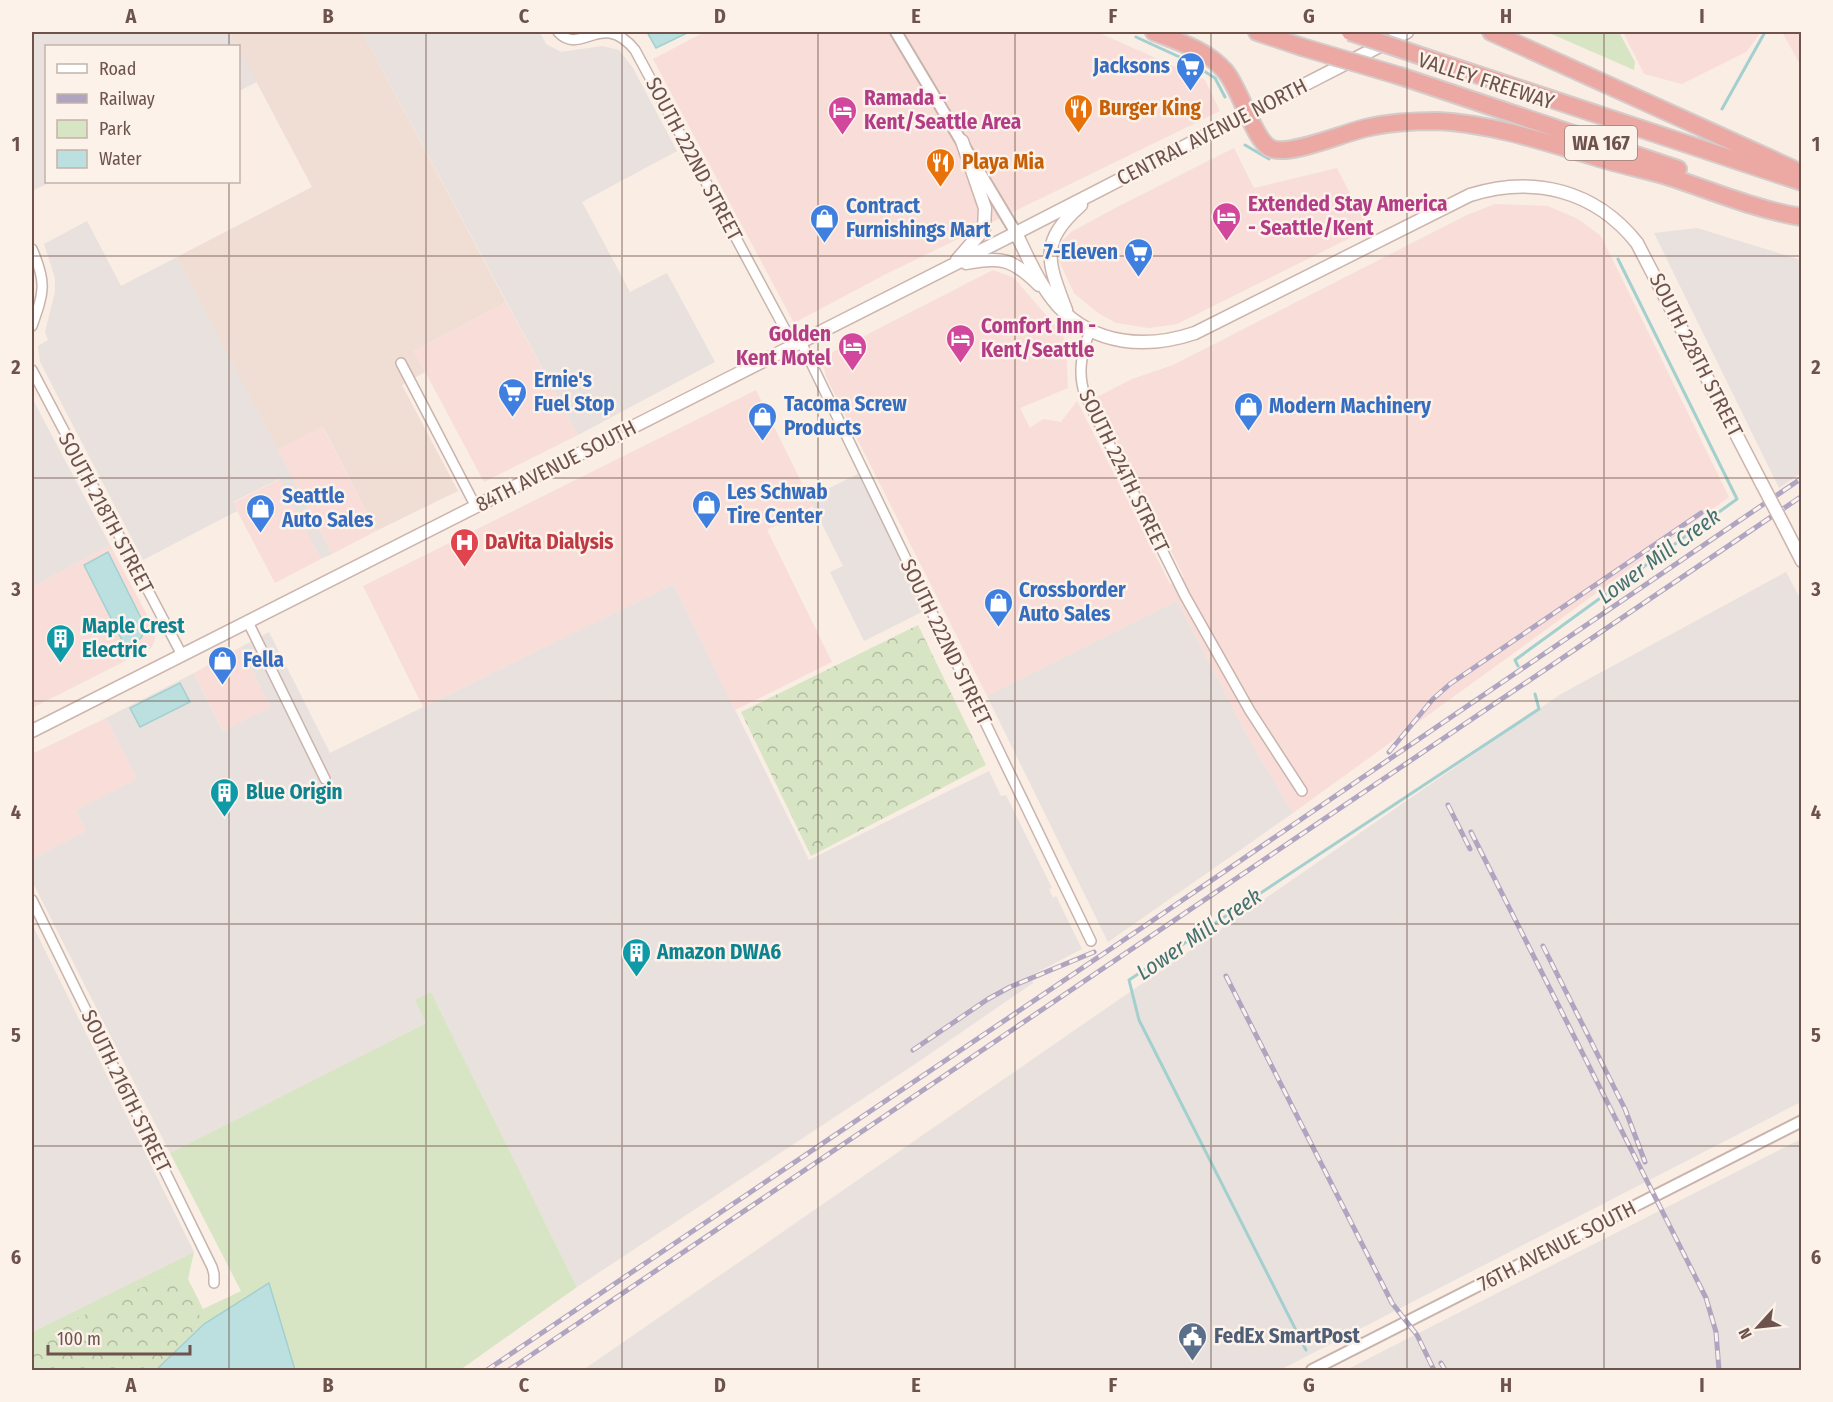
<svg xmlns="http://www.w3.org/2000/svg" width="1833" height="1402" viewBox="0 0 1833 1402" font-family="'Fira Sans Condensed',sans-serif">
	<defs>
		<pattern id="forest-crowns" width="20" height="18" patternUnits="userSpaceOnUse" patternTransform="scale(1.5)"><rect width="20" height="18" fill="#d8e5c5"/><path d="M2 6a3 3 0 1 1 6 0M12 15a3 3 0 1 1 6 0" fill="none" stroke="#b3bca2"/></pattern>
	</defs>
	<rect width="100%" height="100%" fill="#f9ede4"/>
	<path fill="#f0ded4" d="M230 32H362L506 302 414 351 425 372 402 385 458 491 376 531 323 427 277 450 177 257 312 187Z"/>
	<path fill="#f8ddd9" d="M705 32H1097L1205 80 1220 111 884 275 794 323 653 59Z
		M1623 32H1761L1746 52 1682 84 1644 74Z
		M1782 32H1801V66Z
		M1234 148 1254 188 1337 168 1368 229 1177 324 1149 328 1116 323 1098 313 1074 293 1059 261V251L1062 241 1071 232 1119 206Z
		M1495 204 1548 206 1578 219 1601 236 1729 497 1293 813 1251 743 1177 601 987 696 826 377 823 363 827 355 993 270 1014 278 1063 335 1066 347 1068 388 1020 408 1030 428 1043 419 1061 422 1077 401 1170 584 1184 577 1095 398 1132 379 1173 365 1467 215Z
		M506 302 578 435 484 482 414 351Z
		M756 390 813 506 767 530 832 662 735 710 673 584 423 707 363 586Z
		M322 426 376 531 332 554 277 450Z
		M280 479 321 559 275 583 233 503Z
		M110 545 155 630V640L151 648 32 708V587Z
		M241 647 270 707 223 731 194 673Z
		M106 718 137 779 76 810 86 831 32 859V754Z"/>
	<path fill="#e9e1de" d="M32 32H230L238 46H46V182H51L32 191Z
		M362 32H540L546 44 561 52 602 46 619 50 633 68 677 151 582 202 630 292 667 273 715 362 578 435Z
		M239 47 257 82 239 91H238Z
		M87 221 121 286 177 257 332 554 321 559 279 479 233 502 237 511 143 560 40 362 38 346 48 340 45 332 55 292V278L44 244Z
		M1697 228 1801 260V473L1779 488 1654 233Z
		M32 398 110 545 32 587Z
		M858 474 926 610 864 641 830 572 843 566 809 498Z
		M1786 572 1802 602 1801 1102 1280 1370H583L1561 694Z
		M673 584 809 860 989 771 1001 796 1006 795 1052 888 1049 889 1053 898 1056 896 1082 949 1030 976 1033 983 912 1066 577 1287 431 992 426 1023 170 1153 32 881V859L86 831 76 810 137 779 106 718 194 673 223 731 270 707 241 647 269 632 330 753Z
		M1177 601 1251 743 1293 813 1108 942 987 696Z
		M32 924 194 1252 32 1332Z
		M1801 1139V1370H1346Z"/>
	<path fill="#d8e5c5" d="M1547 32H1619L1635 62 1634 70Z
		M431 992 577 1287 460 1370H32V1332L194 1252 188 1279 203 1309 241 1291 170 1153 426 1023 415 1000Z"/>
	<path fill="url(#forest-crowns)" d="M918 625 986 765 811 856 741 712Z
		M176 1271 204 1324 156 1370H32V1340Z"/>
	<path fill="#bbe0df" stroke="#a3d0cf" stroke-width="1.5" d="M647 32H689L656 48Z
		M108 552 146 628 141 638 126 648 84 565Z
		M180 683 190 702 140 727 130 708Z
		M269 1283 295 1370H156L204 1324Z"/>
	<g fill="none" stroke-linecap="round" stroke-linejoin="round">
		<path stroke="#a3d0cf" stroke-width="3" d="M1136 37 1186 60 1215 78 1225 97
			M1722 109 1765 32
			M1245 145 1269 159
			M1518 666 1515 660 1737 499 1618 259
			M1306 1350 1139 1020 1129 980 1539 709 1535 694"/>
		<defs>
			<path id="minor" d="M558 32C581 57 602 9 635 50L794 346
				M32 249C47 283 44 292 32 326
				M1090 331C1082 352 1077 372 1085 395L1185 596 1250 711 1302 791
				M801 342 1091 941
				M401 363 476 507
				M32 370 182 655
				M248 622 325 779
				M32 900 212 1267 214 1274V1283"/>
			<path id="tertiary" d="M896 32 1016 233
				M1312 1370 1802 1121"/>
			<path id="secondary" d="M1016 233C1028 258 1040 286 1058 306 1095 346 1147 349 1195 333L1470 195C1533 175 1595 190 1637 243L1762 484
				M957 260 984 229 985 208 962 141
				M966 263C1001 256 1013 259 1039 285
				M1066 310C1048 262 1038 243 1081 205
				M1782 522 1802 561
				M32 731 1016 233 1407 32"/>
			<path id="motorway" d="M1154 32C1179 42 1207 50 1225 71 1240 88 1254 140 1270 148 1288 158 1347 131 1370 127 1392 122 1416 121 1438 121 1495 124 1551 144 1606 160 1629 167 1653 171 1676 179 1717 193 1758 210 1802 217
				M1257 32 1302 47
				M1491 32 1793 169
				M1433 60 1802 182
				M1400 76 1678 169"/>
		</defs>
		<use href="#minor" stroke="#c8b4ac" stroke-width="12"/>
		<use href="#tertiary" stroke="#c8b4ac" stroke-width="14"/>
		<use href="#secondary" stroke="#cdb5ad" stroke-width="15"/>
		<use href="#motorway" stroke="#d4cbca" stroke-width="20"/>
		<use href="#minor" stroke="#fff" stroke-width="9"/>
		<use href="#tertiary" stroke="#fff" stroke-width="10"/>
		<use href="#secondary" stroke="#fff" stroke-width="12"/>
		<use href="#motorway" stroke="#eca8a2" stroke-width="16"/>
		<defs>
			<path id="rail" d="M1389 752 1433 699 1450 684 1701 513
				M1448 805 1470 849
				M1471 832 1706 1298 1716 1332 1719 1370
				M1543 946 1625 1109 1645 1162
				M1226 976 1392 1303 1417 1335 1434 1370
				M913 1050 988 999 1010 987 1094 952
				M1441 1363 1445 1370
				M487 1370 1146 925 1802 478
				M509 1370 1802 496"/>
		</defs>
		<use href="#rail" stroke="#afa5c1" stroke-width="5"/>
		<use href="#rail" stroke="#fcf2ea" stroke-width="3" stroke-dasharray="9" stroke-linecap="butt"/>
		<defs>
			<path id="secondary-bridge" d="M1762 484 1782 522"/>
			<path id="motorway-bridge" d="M1350 32 1433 60
				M1302 47 1400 76"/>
		</defs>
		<use href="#secondary-bridge" stroke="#cdb5ad" stroke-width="15" stroke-linecap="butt"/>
		<use href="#motorway-bridge" stroke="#d4cbca" stroke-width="20" stroke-linecap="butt"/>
		<use href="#secondary-bridge" stroke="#fff" stroke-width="12"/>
		<use href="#motorway-bridge" stroke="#eca8a2" stroke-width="16"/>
	</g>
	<path fill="none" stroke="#6e534d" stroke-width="1.5" stroke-opacity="0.55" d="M229 32V46M426 32V1370M622 32V1370M818 32V1370M1015 32V1370M1211 32V1370M1407 32V1370M1604 32V1370M229 182V1370M32 256H1802M32 478H1802M32 701H1802M32 924H1802M32 1146H1802"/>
	<defs>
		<symbol id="supermarket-pin" viewBox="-11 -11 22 30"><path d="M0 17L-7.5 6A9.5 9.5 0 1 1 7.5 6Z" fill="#3f7fe0" stroke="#fcf2ea"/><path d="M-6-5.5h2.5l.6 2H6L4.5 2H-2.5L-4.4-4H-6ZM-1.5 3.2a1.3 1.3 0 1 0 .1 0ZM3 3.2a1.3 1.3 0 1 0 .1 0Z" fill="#fff"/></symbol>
		<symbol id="restaurant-pin" viewBox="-11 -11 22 30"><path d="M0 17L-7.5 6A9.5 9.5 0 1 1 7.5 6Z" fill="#e8710a" stroke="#fcf2ea"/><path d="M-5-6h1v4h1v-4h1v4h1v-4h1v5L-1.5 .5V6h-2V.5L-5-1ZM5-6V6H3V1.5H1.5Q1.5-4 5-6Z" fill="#fff"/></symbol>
		<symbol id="hotel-pin" viewBox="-11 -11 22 30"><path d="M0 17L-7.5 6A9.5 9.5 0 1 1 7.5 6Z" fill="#d1479c" stroke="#fcf2ea"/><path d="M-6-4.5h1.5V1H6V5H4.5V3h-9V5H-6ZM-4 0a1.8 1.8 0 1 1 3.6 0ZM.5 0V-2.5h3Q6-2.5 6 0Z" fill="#fff"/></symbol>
		<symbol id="shop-pin" viewBox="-11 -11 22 30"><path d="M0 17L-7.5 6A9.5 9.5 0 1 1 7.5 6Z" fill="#3f7fe0" stroke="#fcf2ea"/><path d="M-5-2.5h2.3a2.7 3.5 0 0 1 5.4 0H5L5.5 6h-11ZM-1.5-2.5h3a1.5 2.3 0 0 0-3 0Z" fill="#fff"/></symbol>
		<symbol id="hospital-pin" viewBox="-11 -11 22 30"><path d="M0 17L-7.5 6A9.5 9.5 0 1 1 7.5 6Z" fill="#e0444e" stroke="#fcf2ea"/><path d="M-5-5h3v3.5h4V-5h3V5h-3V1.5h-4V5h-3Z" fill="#fff"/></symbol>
		<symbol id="building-pin" viewBox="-11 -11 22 30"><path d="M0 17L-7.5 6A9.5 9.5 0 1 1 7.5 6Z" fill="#0f9aa8" stroke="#fcf2ea"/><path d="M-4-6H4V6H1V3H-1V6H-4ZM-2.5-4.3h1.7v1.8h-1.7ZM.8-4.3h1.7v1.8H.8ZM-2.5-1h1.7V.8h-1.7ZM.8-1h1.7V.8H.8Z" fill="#fff"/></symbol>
		<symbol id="civic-pin" viewBox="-11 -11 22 30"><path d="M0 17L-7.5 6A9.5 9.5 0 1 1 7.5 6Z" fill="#5c6f8a" stroke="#fcf2ea"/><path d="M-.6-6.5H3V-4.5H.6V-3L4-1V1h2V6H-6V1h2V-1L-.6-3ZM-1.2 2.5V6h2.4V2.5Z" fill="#fff"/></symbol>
	</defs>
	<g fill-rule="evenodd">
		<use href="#supermarket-pin" x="1174" y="50" width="33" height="45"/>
		<use href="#restaurant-pin" x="1062" y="92" width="33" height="45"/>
		<use href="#hotel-pin" x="826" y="94" width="33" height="45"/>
		<use href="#restaurant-pin" x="924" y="146" width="33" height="45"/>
		<use href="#hotel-pin" x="1210" y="200" width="33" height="45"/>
		<use href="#shop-pin" x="808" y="202" width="33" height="45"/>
		<use href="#supermarket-pin" x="1122" y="236" width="33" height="45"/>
		<use href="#hotel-pin" x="944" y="322" width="33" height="45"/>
		<use href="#hotel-pin" x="836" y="330" width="33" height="45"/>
		<use href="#supermarket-pin" x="496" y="376" width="33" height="45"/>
		<use href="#shop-pin" x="1232" y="390" width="33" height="45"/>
		<use href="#shop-pin" x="746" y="400" width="33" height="45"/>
		<use href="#shop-pin" x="690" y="488" width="33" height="45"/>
		<use href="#shop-pin" x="244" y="492" width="33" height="45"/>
		<use href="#hospital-pin" x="448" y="526" width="33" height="45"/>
		<use href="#shop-pin" x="982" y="586" width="33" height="45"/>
		<use href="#building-pin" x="44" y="622" width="33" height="45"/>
		<use href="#shop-pin" x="206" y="644" width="33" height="45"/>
		<use href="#building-pin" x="208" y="776" width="33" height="45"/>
		<use href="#building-pin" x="620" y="936" width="33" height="45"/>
		<use href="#civic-pin" x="1176" y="1320" width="33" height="45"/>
	</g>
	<g text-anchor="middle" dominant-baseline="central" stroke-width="5" stroke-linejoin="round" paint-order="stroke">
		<rect fill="#fcf2ea" stroke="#99837c" stroke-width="1.5" x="1565" y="126" width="72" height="34" rx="4.5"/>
		<g font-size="20" font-weight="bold" fill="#6e534d">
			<text x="1601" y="143">WA 167</text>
		</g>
		<g font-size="21" font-weight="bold" fill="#366cbe" stroke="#fcf2ea" text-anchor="start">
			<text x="1170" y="66" text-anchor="end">Jacksons</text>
			<text x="846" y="206">Contract<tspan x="846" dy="24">Furnishings Mart</tspan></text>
			<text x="1118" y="252" text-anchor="end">7-Eleven</text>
			<text x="534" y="380">Ernie's<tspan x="534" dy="24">Fuel Stop</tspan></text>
			<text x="784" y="404">Tacoma Screw<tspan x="784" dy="24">Products</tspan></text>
			<text x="1269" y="406">Modern Machinery</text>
			<text x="727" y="492">Les Schwab<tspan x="727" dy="24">Tire Center</tspan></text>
			<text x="282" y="496">Seattle<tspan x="282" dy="24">Auto Sales</tspan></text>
			<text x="1019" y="590">Crossborder<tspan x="1019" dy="24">Auto Sales</tspan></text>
			<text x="243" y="660">Fella</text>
		</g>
		<g font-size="21" fill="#6e534d" stroke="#fcf2ea">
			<text transform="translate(1486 81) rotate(18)">VALLEY FREEWAY</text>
			<text transform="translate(1212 132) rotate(-27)">CENTRAL AVENUE NORTH</text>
			<text transform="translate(694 159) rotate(62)">SOUTH 222ND STREET</text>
			<text transform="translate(1696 355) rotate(63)">SOUTH 228TH STREET</text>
			<text transform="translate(556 466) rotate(-27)">84TH AVENUE SOUTH</text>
			<text transform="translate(1124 471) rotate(64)">SOUTH 224TH STREET</text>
			<text transform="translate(106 513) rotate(62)">SOUTH 218TH STREET</text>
			<text transform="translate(946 642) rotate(64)">SOUTH 222ND STREET</text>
			<text transform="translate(126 1091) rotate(64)">SOUTH 216TH STREET</text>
			<text transform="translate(1557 1246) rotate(-27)">76TH AVENUE SOUTH</text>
		</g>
		<g font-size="21" font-weight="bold" fill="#b23c85" stroke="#fcf2ea" text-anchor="start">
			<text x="864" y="98">Ramada -<tspan x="864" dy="24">Kent/Seattle Area</tspan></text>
			<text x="1248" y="204">Extended Stay America<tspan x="1248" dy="24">- Seattle/Kent</tspan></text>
			<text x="981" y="326">Comfort Inn -<tspan x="981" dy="24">Kent/Seattle</tspan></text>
			<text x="831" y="334" text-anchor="end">Golden<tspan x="831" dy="24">Kent Motel</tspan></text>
		</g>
		<g font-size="21" font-weight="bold" fill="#c56008" stroke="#fcf2ea" text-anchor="start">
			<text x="1099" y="108">Burger King</text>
			<text x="962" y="162">Playa Mia</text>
		</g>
		<g font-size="21" font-weight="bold" fill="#be3a42" stroke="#fcf2ea" text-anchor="start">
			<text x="485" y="542">DaVita Dialysis</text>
		</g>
		<g font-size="21" font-weight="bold" fill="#0d838f" stroke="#fcf2ea" text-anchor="start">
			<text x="82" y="626">Maple Crest<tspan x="82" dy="24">Electric</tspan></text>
			<text x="246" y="792">Blue Origin</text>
			<text x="657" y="952">Amazon DWA6</text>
		</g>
		<g font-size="21" font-weight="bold" fill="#4e5e75" stroke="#fcf2ea" text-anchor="start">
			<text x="1214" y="1336">FedEx SmartPost</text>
		</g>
		<g font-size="22" font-style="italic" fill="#437271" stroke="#fcf2ea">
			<text transform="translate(1659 556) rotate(-36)">Lower Mill Creek</text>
			<text transform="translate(1199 934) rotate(-34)">Lower Mill Creek</text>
		</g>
	</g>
	<rect width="1833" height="1402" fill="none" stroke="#fcf2ea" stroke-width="66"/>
	<rect x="45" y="45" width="195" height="138" fill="#fcf2ea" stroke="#c3b2ab" stroke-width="1.5"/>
	<rect x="57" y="64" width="30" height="9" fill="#ffffff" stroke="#c3b2ab" stroke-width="1.5"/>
	<text x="99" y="75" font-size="18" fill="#6e534d">Road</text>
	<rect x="57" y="94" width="30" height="9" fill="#afa5c1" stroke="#c3b2ab" stroke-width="1.5"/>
	<text x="99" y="105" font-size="18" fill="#6e534d">Railway</text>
	<rect x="57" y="120" width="30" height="18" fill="#d8e5c5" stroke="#c3b2ab" stroke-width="1.5"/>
	<text x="99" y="135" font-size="18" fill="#6e534d">Park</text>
	<rect x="57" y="150" width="30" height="18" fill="#bbe0df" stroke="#c3b2ab" stroke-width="1.5"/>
	<text x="99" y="165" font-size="18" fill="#6e534d">Water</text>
	<g transform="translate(1758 1327) rotate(243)" stroke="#fcf2ea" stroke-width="4.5" paint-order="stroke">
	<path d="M0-4.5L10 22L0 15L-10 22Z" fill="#6e534d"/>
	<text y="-9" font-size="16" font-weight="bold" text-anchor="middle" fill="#6e534d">N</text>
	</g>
	<path d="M48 1345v9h142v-9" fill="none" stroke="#6e534d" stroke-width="3"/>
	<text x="57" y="1345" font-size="18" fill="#6e534d" stroke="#fcf2ea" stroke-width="4.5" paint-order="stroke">100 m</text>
	<rect x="33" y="33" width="1767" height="1336" fill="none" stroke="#6e534d" stroke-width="2"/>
	<g font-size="20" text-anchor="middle" font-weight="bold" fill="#6e534d">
		<text x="131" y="23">A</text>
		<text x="328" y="23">B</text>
		<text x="524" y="23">C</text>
		<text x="720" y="23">D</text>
		<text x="916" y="23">E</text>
		<text x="1113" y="23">F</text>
		<text x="1309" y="23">G</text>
		<text x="1506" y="23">H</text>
		<text x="1702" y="23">I</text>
		<text x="16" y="151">1</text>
		<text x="1816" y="151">1</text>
		<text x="16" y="374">2</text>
		<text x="1816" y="374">2</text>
		<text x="16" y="596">3</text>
		<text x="1816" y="596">3</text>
		<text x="16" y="819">4</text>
		<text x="1816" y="819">4</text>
		<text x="16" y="1042">5</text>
		<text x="1816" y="1042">5</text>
		<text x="16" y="1264">6</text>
		<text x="1816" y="1264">6</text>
		<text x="131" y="1392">A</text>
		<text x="328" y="1392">B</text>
		<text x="524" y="1392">C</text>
		<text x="720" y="1392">D</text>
		<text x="916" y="1392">E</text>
		<text x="1113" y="1392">F</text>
		<text x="1309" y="1392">G</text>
		<text x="1506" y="1392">H</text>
		<text x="1702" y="1392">I</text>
	</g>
</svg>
